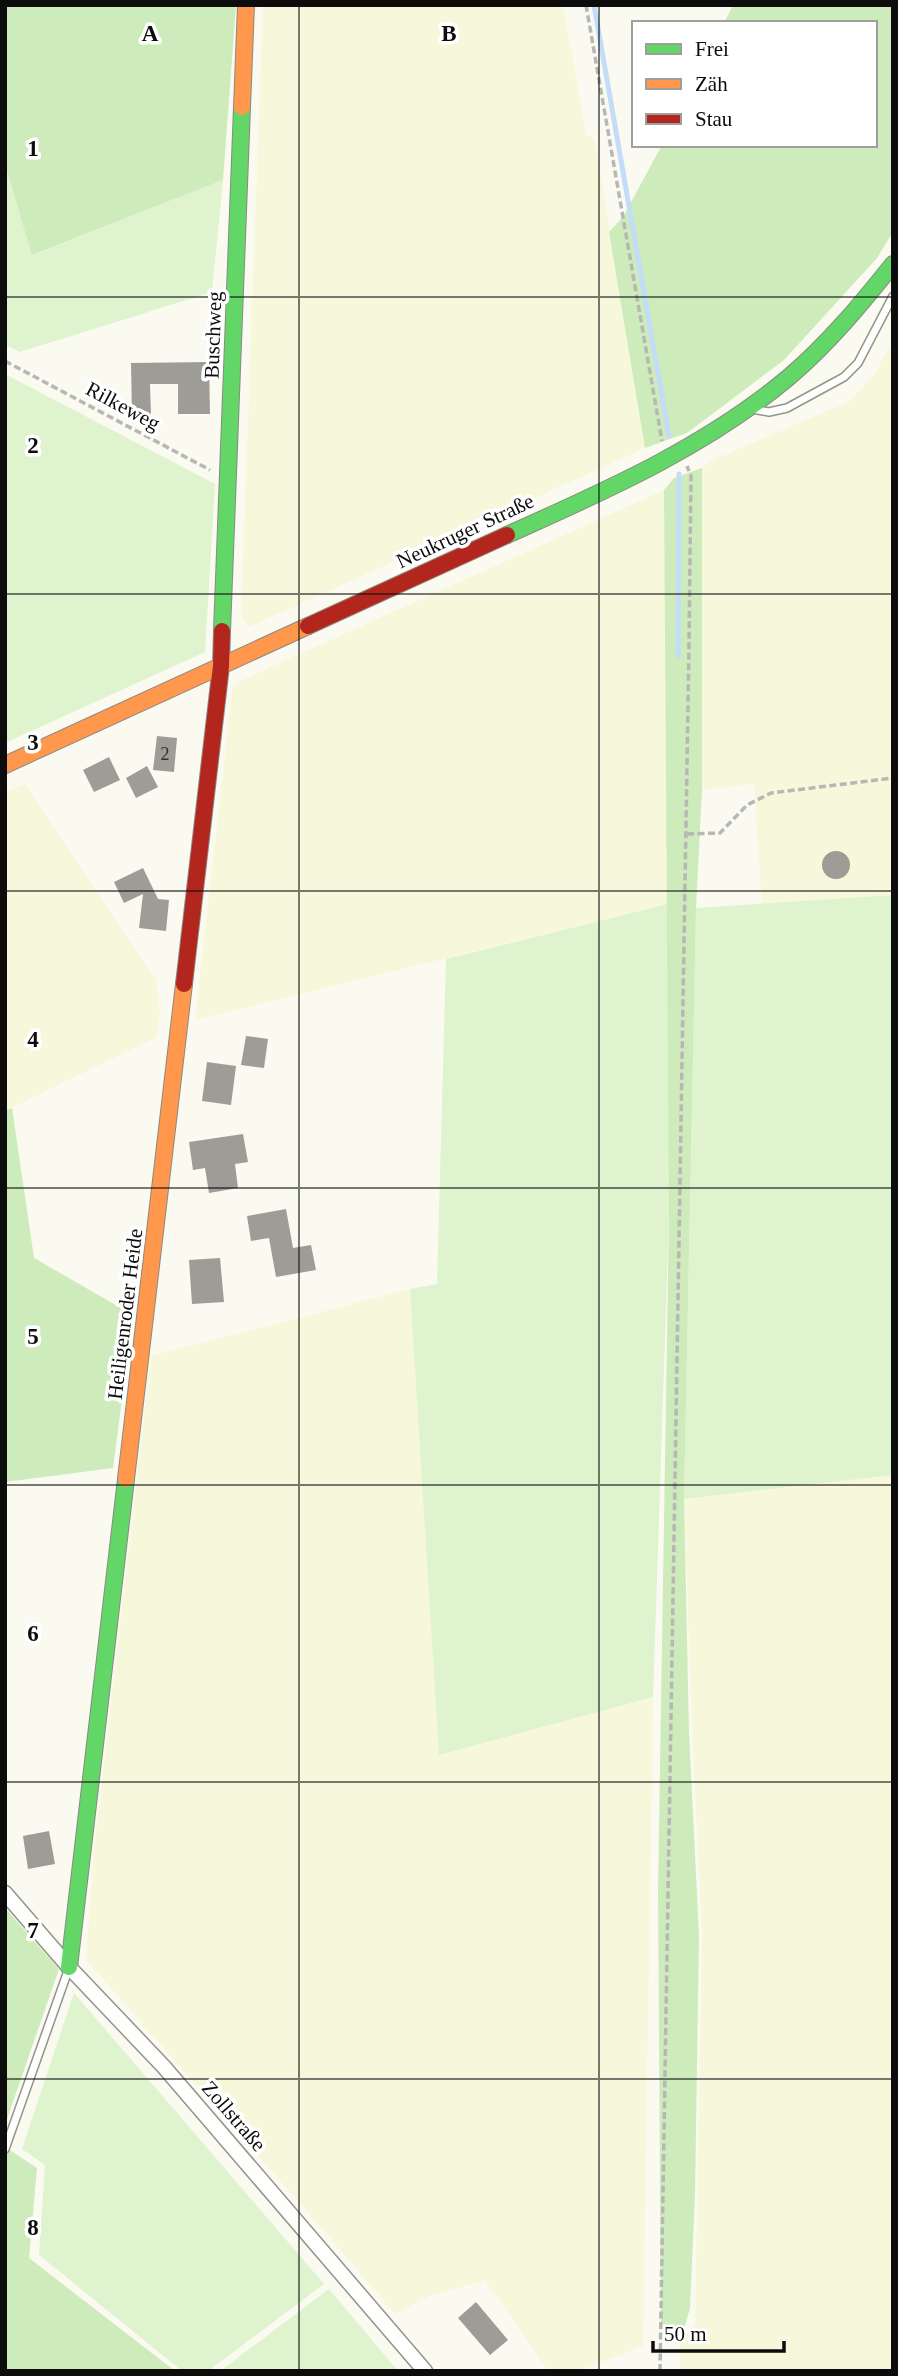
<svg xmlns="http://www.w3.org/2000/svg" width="898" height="2376" viewBox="0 0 898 2376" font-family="Georgia,serif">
	<rect width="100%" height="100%" fill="#fafaf0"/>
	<path fill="#f7f8db" d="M263 5H563L586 134 595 139 645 448 249 627 241 616Z
		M893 340V895L762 905 754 784 702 790V468L711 461 850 401 875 373Z
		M664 490 668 904 195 1020 233 684Z
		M25 784 156 980 160 1010 157 1037 5 1111V792Z
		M410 1289 439 1754 653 1697 643 2346 578 2371H548L485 2280 428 2297 395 2314 313 2218 86 1960 94 1848 151 1356Z
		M893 1475V2371H680V2343L695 2323 702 1931 692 1731 684 1499Z"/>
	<path fill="#def3ce" d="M5 163 33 255 223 180 212 292 20 352 5 345Z
		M5 374 215 484 205 652 5 743Z
		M893 895V1475L684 1499 696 908Z
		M668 904 669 1216 653 1697 439 1755 410 1289 437 1284 446 959Z
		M74 1993 324 2284 208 2371H182L39 2255 45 2165 22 2149Z
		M329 2289 398 2371H220Z"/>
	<path fill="#cdebbb" d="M5 5H236L223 180 32 255 5 163Z
		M733 5H893V232L877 258 784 360 687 433 645 448 609 232 623 217 662 145H875V23H724Z
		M702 468V790L696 908 684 1499 689 1733 699 1936 695 2194 690 2308 685 2326 674 2333 661 2323 658 1891 669 1216 664 490 674 478Z
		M12 1108 34 1258 133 1315 113 1468 5 1482V1111Z
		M5 1908 59 1969 5 2125Z
		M5 2147 37 2168 29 2258 175 2371H5Z"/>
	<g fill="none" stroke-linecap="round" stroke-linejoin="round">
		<path stroke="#c3ddf8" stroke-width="5" d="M594 5 669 436
			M678 656 679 474"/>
	</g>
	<path fill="#9d9c96" d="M209 362 210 414H178V384H150L151 415H132L131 363Z
		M157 736 177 738 174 772 153 770Z
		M109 757 120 780 94 792 83 770Z
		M147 766 158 787 136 798 126 778Z
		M822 865a14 14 0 1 1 28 0a14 14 0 1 1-28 0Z
		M143 868 158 899 169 900 166 931 139 928 143 894 124 903 114 882Z
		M246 1036 268 1039 264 1068 241 1065Z
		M207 1062 236 1066 231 1105 202 1101Z
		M243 1134 248 1162 235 1164 238 1188 209 1193 205 1168 193 1170 189 1142Z
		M286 1209 293 1248 311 1245 316 1270 276 1277 269 1238 251 1241 247 1216Z
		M220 1258 224 1302 192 1304 189 1260Z
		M49 1831 55 1864 28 1869 23 1836Z
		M476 2302 508 2340 490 2355 458 2318Z"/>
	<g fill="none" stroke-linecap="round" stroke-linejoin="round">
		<defs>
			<path id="lane" d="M752 409 769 412 787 408 844 377 858 363 893 296
				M5 2149 69 1968"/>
			<path id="street" d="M5 1893 69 1967 164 2067 425 2371"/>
			<path id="fast" d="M507 535C605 491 706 447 789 377 828 344 861 304 893 264
				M222 631 242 107
				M69 1967 126 1479"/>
			<path id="slow" d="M242 107 246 5
				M5 765 308 626
				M126 1479 184 984"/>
			<path id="jam" d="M308 626 507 535
				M184 984 221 666 222 631"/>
		</defs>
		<use href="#lane" stroke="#93938f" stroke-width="10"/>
		<use href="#street" stroke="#93938f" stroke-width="17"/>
		<use href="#fast" stroke="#8a8a85" stroke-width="18"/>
		<use href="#slow" stroke="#8a8a85" stroke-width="18"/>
		<use href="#jam" stroke="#8a8a85" stroke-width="18"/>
		<path stroke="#b7b7b5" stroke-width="3.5" stroke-dasharray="7 3.5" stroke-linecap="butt" d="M586 5 662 441
			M5 361 210 470
			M687 834 720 833 747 805 771 793 893 778
			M660 2371 689 646 691 476 687 466"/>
		<use href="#lane" stroke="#fefefd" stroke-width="7"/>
		<use href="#street" stroke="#fefefd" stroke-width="14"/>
		<use href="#fast" stroke="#63d668" stroke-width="16"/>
		<use href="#slow" stroke="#ff974d" stroke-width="16"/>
		<use href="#jam" stroke="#b3261e" stroke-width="16"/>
	</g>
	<path fill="none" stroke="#0c0c0c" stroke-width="2" stroke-opacity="0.55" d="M299 5V2371M599 5V2371M5 297H893M5 594H893M5 891H893M5 1188H893M5 1485H893M5 1782H893M5 2079H893"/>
	<g text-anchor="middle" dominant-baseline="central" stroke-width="7" stroke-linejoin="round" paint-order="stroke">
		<g font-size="18" fill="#30302e">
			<text x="165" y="754">2</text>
		</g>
		<g font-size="21" fill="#0c0c0c" stroke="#fff">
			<text transform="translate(213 335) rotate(-88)">Buschweg</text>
			<text transform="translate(123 406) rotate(28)">Rilkeweg</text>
			<text transform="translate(465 531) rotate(-25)">Neukruger Straße</text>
			<text transform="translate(125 1314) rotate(-83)">Heiligenroder Heide</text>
			<text transform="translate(234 2116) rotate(49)">Zollstraße</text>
		</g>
	</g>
	<g font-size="23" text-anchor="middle" font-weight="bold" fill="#0c0c0c" stroke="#fff" stroke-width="7" stroke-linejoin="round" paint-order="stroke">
		<text x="150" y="41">A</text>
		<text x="449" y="41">B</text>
		<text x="33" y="156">1</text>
		<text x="33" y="453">2</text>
		<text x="33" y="750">3</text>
		<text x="33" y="1047">4</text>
		<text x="33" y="1344">5</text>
		<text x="33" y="1641">6</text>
		<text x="33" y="1938">7</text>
		<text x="33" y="2235">8</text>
	</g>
	<rect width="898" height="2376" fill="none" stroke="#0c0c0c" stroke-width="14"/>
	<rect x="632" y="21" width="245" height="126" fill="#ffffff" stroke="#9e9e9e" stroke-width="2"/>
	<rect x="646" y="44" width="35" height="10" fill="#63d668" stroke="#9e9e9e" stroke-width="2"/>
	<text x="695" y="56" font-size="21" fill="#0c0c0c">Frei</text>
	<rect x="646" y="79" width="35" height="10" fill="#ff974d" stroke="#9e9e9e" stroke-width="2"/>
	<text x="695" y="91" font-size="21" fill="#0c0c0c">Zäh</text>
	<rect x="646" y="114" width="35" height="10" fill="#b3261e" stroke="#9e9e9e" stroke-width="2"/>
	<text x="695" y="126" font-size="21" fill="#0c0c0c">Stau</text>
	<path d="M653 2341v10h131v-10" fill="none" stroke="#0c0c0c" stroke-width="3.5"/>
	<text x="664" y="2341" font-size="21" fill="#0c0c0c" stroke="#ffffff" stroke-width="5" paint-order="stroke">50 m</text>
</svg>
